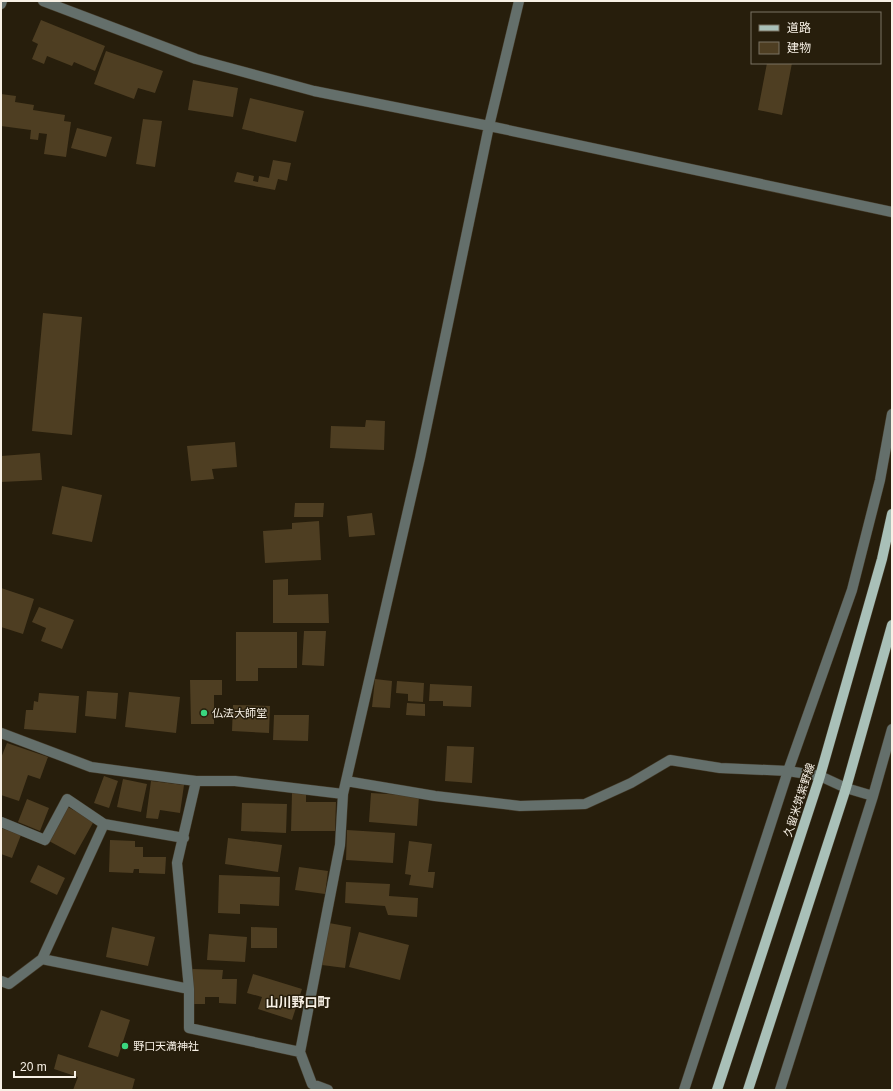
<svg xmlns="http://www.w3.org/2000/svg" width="893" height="1091" viewBox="0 0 893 1091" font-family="Helvetica,'Noto Sans JP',sans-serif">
	<rect width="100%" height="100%" fill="#271e0c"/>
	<path fill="#4e3e22" d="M41 20 105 46 95 71 74 62 72 66 47 56 44 64 32 59 38 44 32 41Z
		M106 51 163 71 155 93 138 88 134 99 94 84Z
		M767 63H792L782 115 758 110Z
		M193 80 238 88 233 117 188 110Z
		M1 94 16 96 15 102 34 105 33 110 65 115 64 121 71 122 66 157 44 154 47 134 39 133 38 140 30 139 31 130 1 126Z
		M250 98 304 111 296 142 242 129Z
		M143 119 162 121 155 167 136 164Z
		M77 128 112 137 106 157 71 148Z
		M273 160 291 163 287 181 278 179 275 190 234 182 237 172 254 176 253 181 258 182 259 176 269 178Z
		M43 313 82 317 72 435 32 431Z
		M366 420 385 421 384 450 330 448 331 426 365 427Z
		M235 442 237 467 212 469 214 479 191 481 187 446Z
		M40 453 42 480 1 482V456Z
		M62 486 102 495 92 542 52 534Z
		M295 503H324L323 517H294Z
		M372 513 375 535 349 537 347 516Z
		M319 521 321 560 265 563 263 531 292 529V523Z
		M288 579V595L328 594 329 623H273V580Z
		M1 588 34 599 23 634 1 627Z
		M39 607 74 620 62 649 41 641 46 628 32 622Z
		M304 631H326L324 666 302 665Z
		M236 632H297V668H258V681H236Z
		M375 679 392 681 390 708 372 707Z
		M190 680H222V695H214V724H191Z
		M397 681 424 683 423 702 408 701V694L396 693Z
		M430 684 472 686 471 707 443 706V701H429Z
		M87 691 118 693 116 719 85 716Z
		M129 692 180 697 176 733 125 727Z
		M39 693 79 696 76 733 24 729 26 710H33L34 701 38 702Z
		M407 703 425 704V716L406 715Z
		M233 705 270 706 269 733 232 731Z
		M274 715H309L308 741 273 740Z
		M7 743 48 757 40 779 28 775 19 801 1 795V758Z
		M447 746 474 747 472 783 445 781Z
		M104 776 118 781 109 808 94 803Z
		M123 779 147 784 141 812 117 807Z
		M151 781 184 785 180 813 160 810 158 819 146 818Z
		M292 793H306V802H336L335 831H291Z
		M371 793 419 796 417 826 369 822Z
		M27 799 49 808 40 831 18 822Z
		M242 803 287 804 286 833 241 831Z
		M68 807 94 821 75 855 49 841Z
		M1 828 21 835 12 858 1 854Z
		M347 830 395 833 393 863 346 860Z
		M228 838 282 845 278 872 225 864Z
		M110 840 135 841V847H143V857H166L165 874 139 873V869H134L133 873 109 872Z
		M409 841 432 844 428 872H435L433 888 409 885 411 875 405 874Z
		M38 865 65 878 57 895 30 882Z
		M299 867 328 871 325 894 295 890Z
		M219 875 280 877 279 906 240 904V914L218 913Z
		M346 882 390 884 389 896 418 898 417 917 388 915 385 906 345 903Z
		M329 923 351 927 345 968 322 965Z
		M112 927 155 937 148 966 106 957Z
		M251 927 277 928V948H251Z
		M359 932 409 945 400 980 349 967Z
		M209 934 247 937 245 962 207 960Z
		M192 969 223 970 222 979H237L236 1004 219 1003V997H205V1004H191Z
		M253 974 302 989 292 1020 258 1009 262 997 247 993Z
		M101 1010 130 1020 118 1057 88 1047Z
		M58 1054 135 1079 132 1090H73L78 1077 54 1069Z"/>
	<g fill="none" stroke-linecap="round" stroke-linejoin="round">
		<defs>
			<path id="minor" d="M43 1 196 59 314 91 489 126 892 212
				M1 4 2 1
				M1 733 91 767 180 779 196 781H235L343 794
				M196 781 177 863 189 989V1028L300 1052
				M346 781 435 796 520 806 585 804 631 783 670 760 720 768 788 771 820 776 846 788 873 796
				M1 822 45 840 67 799 104 824 42 959 9 984 1 981
				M104 824 184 838
				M42 959 189 989
				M328 1090 312 1084 300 1052 340 845 343 794 420 458 489 126 519 1
				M684 1090 788 771 852 590 880 480 892 414
				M780 1090 873 796 892 729"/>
			<path id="major" d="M717 1090 820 776 882 559 892 514
				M748 1090 846 788 892 625"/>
		</defs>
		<use href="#minor" stroke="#443b2a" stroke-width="11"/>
		<use href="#major" stroke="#443b2a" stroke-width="11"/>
		<use href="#minor" stroke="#646f6b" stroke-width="10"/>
		<use href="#major" stroke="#a9c0b8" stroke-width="10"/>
	</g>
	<g fill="#3ad77f" stroke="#271e0c" stroke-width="1.5">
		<circle cx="204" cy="713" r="4"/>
		<circle cx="125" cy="1046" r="4"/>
	</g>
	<g text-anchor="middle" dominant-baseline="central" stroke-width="3" stroke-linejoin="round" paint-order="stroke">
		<g font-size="11" fill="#f7f0e5" stroke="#271e0c" text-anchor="start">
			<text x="212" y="713">仏法大師堂</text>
			<text x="133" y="1046">野口天満神社</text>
		</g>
		<g font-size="11" fill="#f7f0e5" stroke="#271e0c">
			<text transform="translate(799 800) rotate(-72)">久留米筑紫野線</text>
		</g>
		<g font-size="13" font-weight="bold" fill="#f7f0e5" stroke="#271e0c">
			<text x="298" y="1002">山川野口町</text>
		</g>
	</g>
	<rect width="893" height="1091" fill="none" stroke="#f7f0e5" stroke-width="4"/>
	<rect x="751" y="12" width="130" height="52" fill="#271e0c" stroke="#7a7263"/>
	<rect x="759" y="25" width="20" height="6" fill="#a9c0b8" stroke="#7a7263"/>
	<text x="787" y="32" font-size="12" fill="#f7f0e5">道路</text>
	<rect x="759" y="42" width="20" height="12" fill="#4e3e22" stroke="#7a7263"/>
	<text x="787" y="52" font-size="12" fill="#f7f0e5">建物</text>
	<path d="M14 1071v6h61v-6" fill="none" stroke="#f7f0e5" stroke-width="2"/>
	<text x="20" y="1071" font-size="12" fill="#f7f0e5" stroke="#271e0c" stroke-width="3" paint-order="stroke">20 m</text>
</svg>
